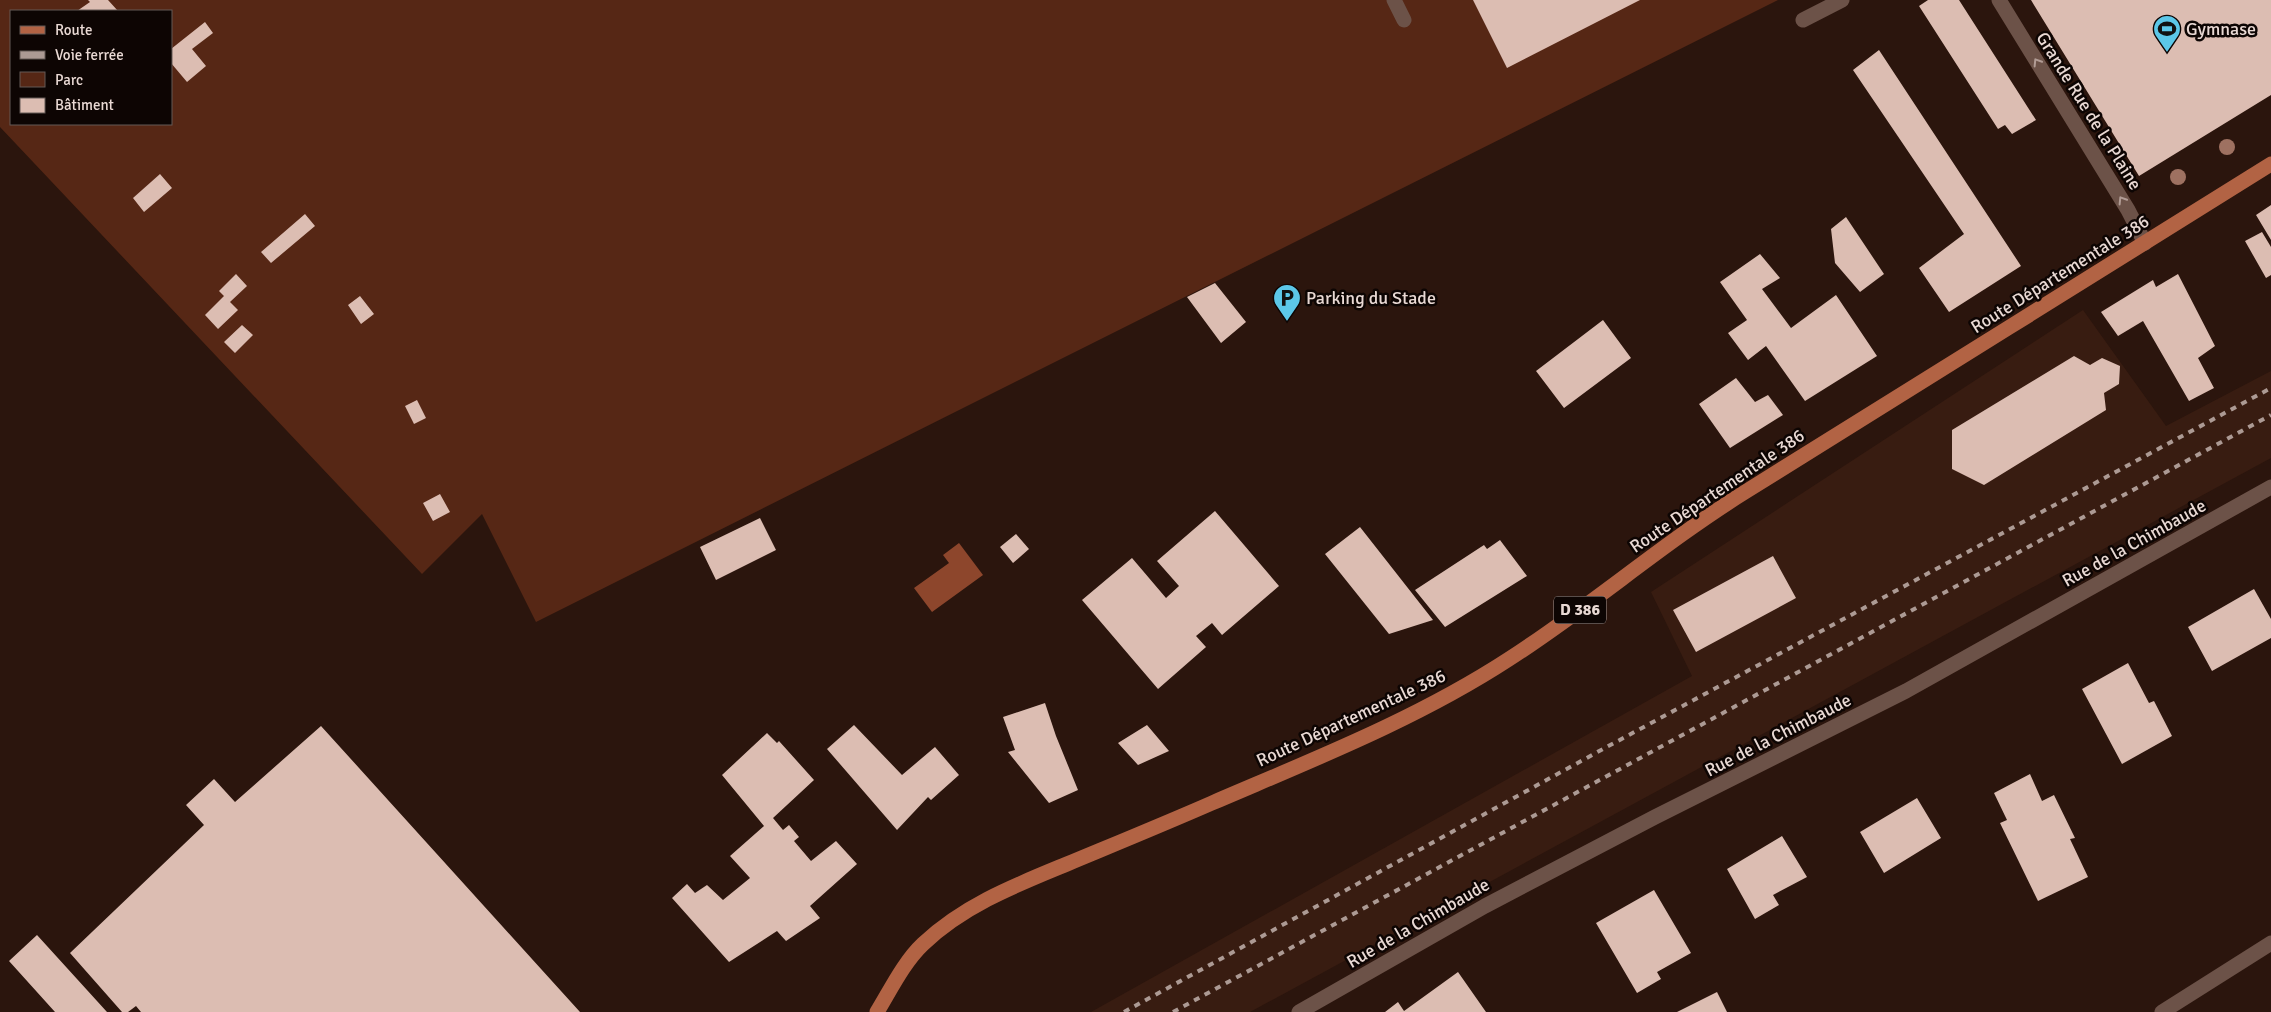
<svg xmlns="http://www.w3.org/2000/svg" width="2271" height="1012" viewBox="0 0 2271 1012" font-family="Signika,sans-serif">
	<rect width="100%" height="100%" fill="#2b150d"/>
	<path fill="#381c11" d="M2083 310 2166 426 2271 371V458L1250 1012H1091L1692 676 1651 592Z"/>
	<path fill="#562715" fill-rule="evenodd" d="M0 0H1778L536 622 482 514 422 574 0 127ZM11 11H171V124H11Z"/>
	<path fill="#8d462c" d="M959 543 983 575 932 612 914 588 949 563 943 555Z"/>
	<path fill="#dcbdb2" d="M88 0H108L118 11H77L90 2Z
		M1473 0H1640L1507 68Z
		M1928 0H1959L2036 120 2012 134 2005 125 1998 129 1919 6Z
		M2031 0H2271V95L2139 176Z
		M205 22 213 33 192 49 206 66 187 82 171 63V49Z
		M1879 50 2021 266 1949 312 1919 268 1964 234 1853 70Z
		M160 174 172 188 144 212 133 198Z
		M2271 205V240L2256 215Z
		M305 214 315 226 271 263 261 252Z
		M1846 217 1884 274 1860 292 1835 263 1831 229Z
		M2262 232 2271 247V275L2266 278 2245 241Z
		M1760 254 1780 278 1762 289 1791 328 1836 295 1877 356 1805 401 1766 346 1748 360 1728 333 1747 320 1720 282Z
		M236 274 247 286 230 302 238 310 218 329 205 315 224 296 219 291Z
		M2178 274 2215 346 2198 358 2214 388 2189 401 2143 321 2118 336 2101 312 2153 280 2156 287Z
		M1215 283 1246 322 1221 343 1187 297Z
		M360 296 374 314 361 324 348 305Z
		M1603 320 1631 358 1564 408 1536 371Z
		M242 325 253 335 235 353 224 342Z
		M2074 356 2090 365 2102 358 2120 366 2119 384 2104 393 2106 410 1984 485 1952 469V430Z
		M1736 378 1755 402 1768 395 1783 415 1730 448 1699 404Z
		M417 400 426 418 414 424 405 406Z
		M440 494 450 512 433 521 423 503Z
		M1215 511 1279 586 1222 635 1212 623 1196 636 1206 647 1158 689 1082 600 1132 558 1166 598 1179 586 1157 561Z
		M760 518 776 550 716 580 700 547Z
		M1360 527 1433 620 1389 634 1325 554Z
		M1016 534 1029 549 1013 563 1000 547Z
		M1500 540 1527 576 1445 627 1415 590 1484 545 1487 549Z
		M1773 556 1796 598 1696 652 1673 610Z
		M2254 589 2271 619V638L2212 671 2188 627Z
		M2128 663 2149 703 2154 701 2172 736 2122 764 2082 689Z
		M1045 703 1056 736 1078 790 1049 803 1008 752 1015 750 1003 717Z
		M854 725 902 775 935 747 959 775 931 800 928 797 897 830 827 749Z
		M1147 725 1169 751 1138 765 1118 743Z
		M321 726 580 1012H141L136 1006 128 1012H122L70 953 204 825 186 805 214 779 235 802Z
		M767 733 777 743 779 741 814 780 773 818 783 830 789 825 799 837 794 841 811 861 836 841 857 864 810 906 820 918 786 941 777 931 729 962 672 898 687 884 695 893 707 885 723 900 750 878 730 856 764 826 722 775Z
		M2030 774 2042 801 2054 795 2075 838 2070 839 2088 877 2038 901 2000 823 2007 820 1994 793Z
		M1917 798 1941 838 1884 873 1860 832Z
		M1782 836 1807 877 1773 895 1779 905 1755 919 1727 869Z
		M1654 890 1691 953 1657 972 1661 979 1637 993 1596 923Z
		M37 935 107 1012H55L9 961Z
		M1458 972 1486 1012H1385L1398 1002 1404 1011Z
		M1717 992 1727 1012H1677Z"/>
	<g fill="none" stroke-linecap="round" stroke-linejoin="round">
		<path stroke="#6c5248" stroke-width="15" d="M1394 0 1404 20
			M1803 20 1842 0"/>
		<path stroke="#6c5248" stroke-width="15" d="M1999 0 2128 210 2145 243
			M1299 1012 1485 906 1655 817 1906 691 2271 487
			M2162 1012 2271 943"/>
		<path stroke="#b26344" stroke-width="15" d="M877 1012C891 989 904 962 923 944 964 905 1016 885 1067 864 1115 844 1164 824 1212 803 1312 760 1417 719 1509 659 1590 607 1663 543 1745 492 1920 382 2096 274 2271 164"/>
		<path stroke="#ac9a94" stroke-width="4" stroke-dasharray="6 6" stroke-linecap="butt" d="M1124 1012 1603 749 2271 388
			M1173 1012 2271 415"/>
	</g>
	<g fill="#9e7161">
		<circle cx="2227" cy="147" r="8"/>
		<circle cx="2178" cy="177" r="8"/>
	</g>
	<defs><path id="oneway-chevron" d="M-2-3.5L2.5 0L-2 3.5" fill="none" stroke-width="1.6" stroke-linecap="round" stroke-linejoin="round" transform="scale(1.25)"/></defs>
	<g stroke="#b19c95">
		<use href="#oneway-chevron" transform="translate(2037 62) rotate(-122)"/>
		<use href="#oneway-chevron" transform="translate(2122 200) rotate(-122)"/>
	</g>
	<defs>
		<symbol id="stadium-pin" viewBox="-11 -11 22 30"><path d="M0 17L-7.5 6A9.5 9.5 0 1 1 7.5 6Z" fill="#5cc7e8" stroke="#0d0503"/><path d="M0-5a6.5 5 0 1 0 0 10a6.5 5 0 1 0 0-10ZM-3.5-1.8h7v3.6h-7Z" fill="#111"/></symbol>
		<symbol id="parking-pin" viewBox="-11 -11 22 30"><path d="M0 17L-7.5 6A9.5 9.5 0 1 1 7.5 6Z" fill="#5cc7e8" stroke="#0d0503"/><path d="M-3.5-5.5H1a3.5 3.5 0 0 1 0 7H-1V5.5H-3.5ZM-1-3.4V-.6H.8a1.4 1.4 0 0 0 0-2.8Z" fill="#111"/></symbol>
	</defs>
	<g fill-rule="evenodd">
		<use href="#stadium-pin" x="2151" y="13" width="32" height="43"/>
		<use href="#parking-pin" x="1271" y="282" width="32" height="43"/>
	</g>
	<g text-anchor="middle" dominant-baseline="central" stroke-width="5" stroke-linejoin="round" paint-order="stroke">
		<rect fill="#0d0503" stroke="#a79995" stroke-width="1" x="1554" y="596.5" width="52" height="27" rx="4"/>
		<g font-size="16" font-weight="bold" fill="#e9d9d4">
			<text x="1580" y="610">D 386</text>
		</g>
		<g font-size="18" fill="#e9d9d4" stroke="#0d0503" text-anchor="start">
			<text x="2186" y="29">Gymnase</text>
			<text x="1306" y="298">Parking du Stade</text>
		</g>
		<g font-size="18" fill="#e9d9d4" stroke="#0d0503">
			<text transform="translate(2089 111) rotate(58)">Grande Rue de la Plaine</text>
			<text transform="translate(2060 274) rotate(-32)">Route Départementale 386</text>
			<text transform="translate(1717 491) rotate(-34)">Route Départementale 386</text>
			<text transform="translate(2134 543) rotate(-29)">Rue de la Chimbaude</text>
			<text transform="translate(1351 718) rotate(-25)">Route Départementale 386</text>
			<text transform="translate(1778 735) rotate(-27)">Rue de la Chimbaude</text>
			<text transform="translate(1418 923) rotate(-30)">Rue de la Chimbaude</text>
		</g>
	</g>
	<rect x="10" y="10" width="162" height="115" fill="#0d0503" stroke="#655a57"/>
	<rect x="20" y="26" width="25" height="8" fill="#b26344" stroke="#655a57"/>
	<text x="55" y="35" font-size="15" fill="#e9d9d4">Route</text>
	<rect x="20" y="51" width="25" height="8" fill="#ac9a94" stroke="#655a57"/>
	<text x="55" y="60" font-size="15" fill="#e9d9d4">Voie ferrée</text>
	<rect x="20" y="72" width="25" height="15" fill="#562715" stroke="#655a57"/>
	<text x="55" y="85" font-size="15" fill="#e9d9d4">Parc</text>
	<rect x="20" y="98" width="25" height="15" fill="#dcbdb2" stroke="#655a57"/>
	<text x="55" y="110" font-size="15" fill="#e9d9d4">Bâtiment</text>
</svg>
